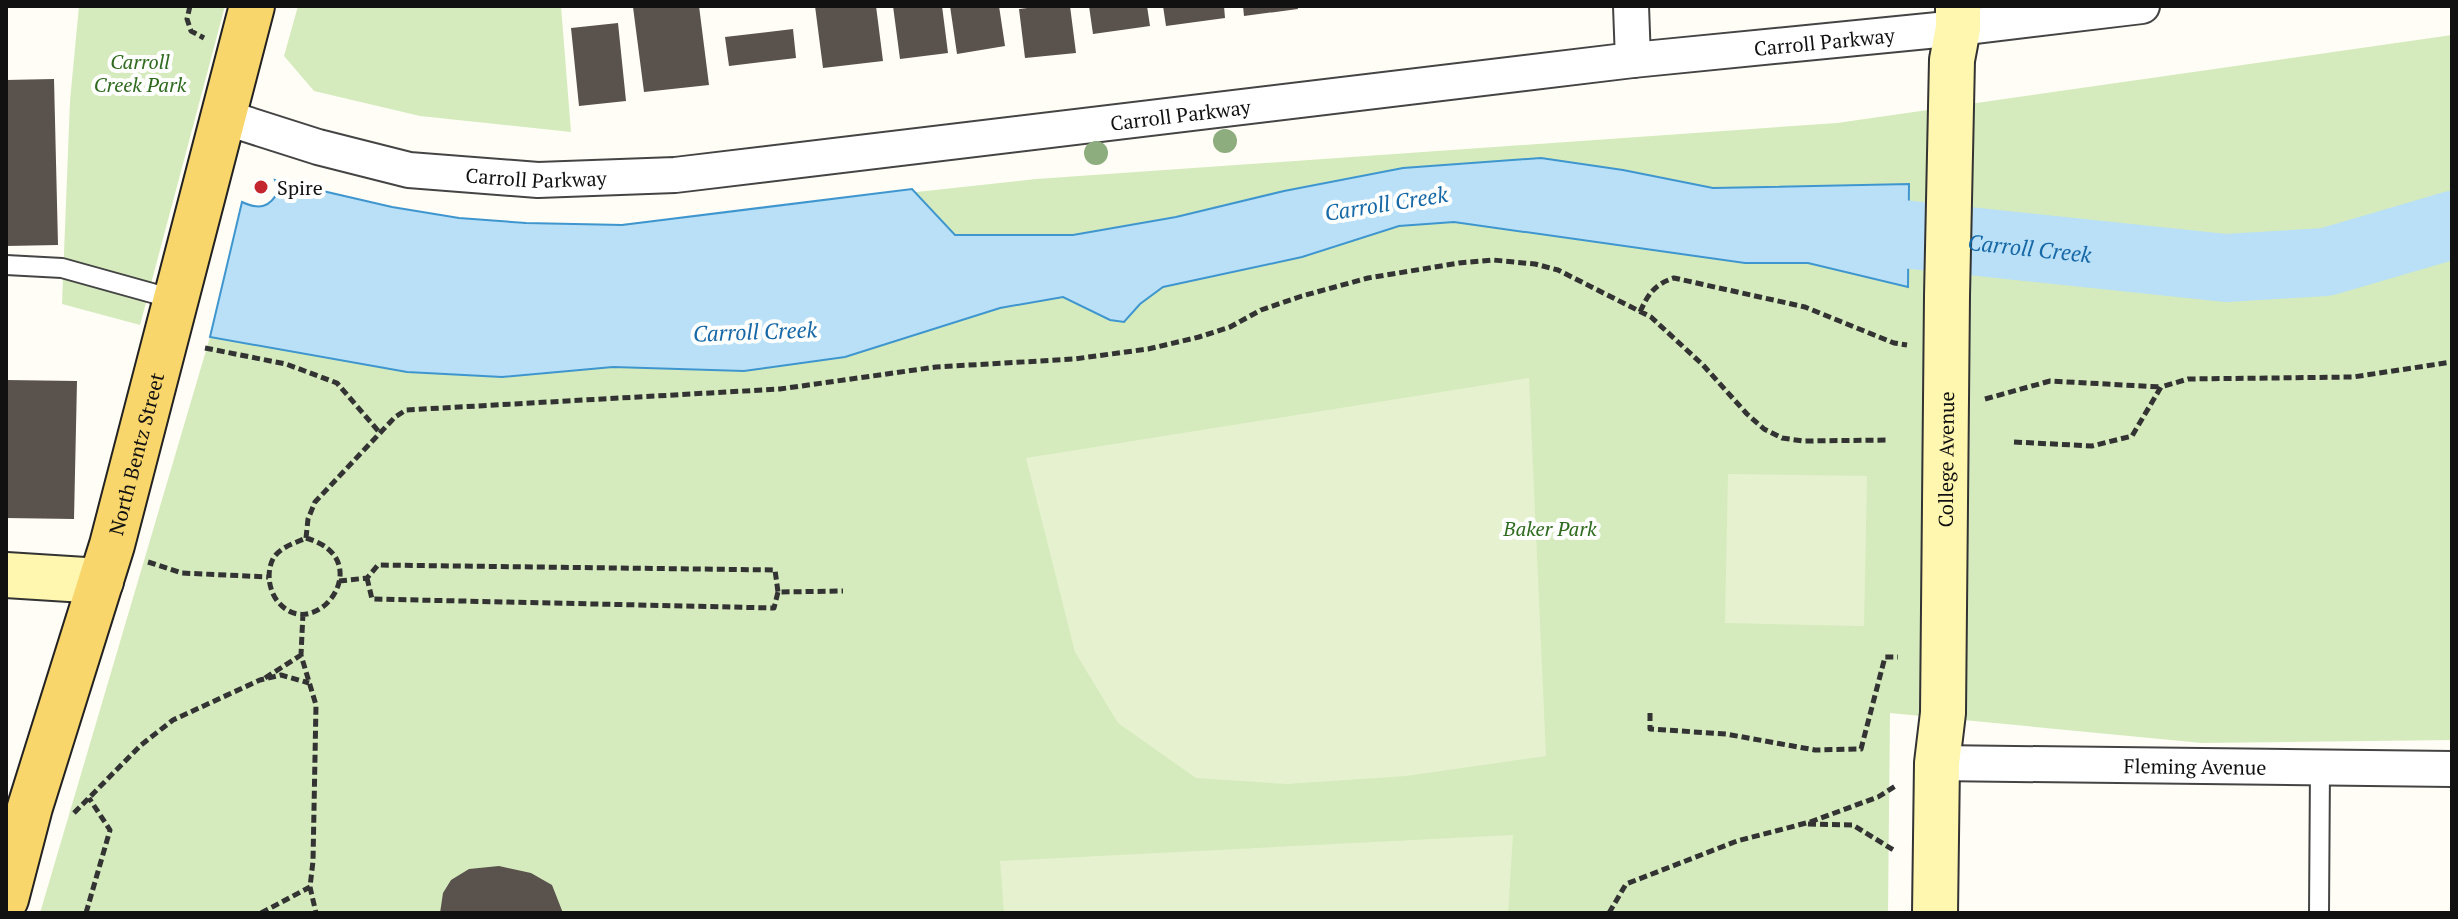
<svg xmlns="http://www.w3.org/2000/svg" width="2458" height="919" viewBox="0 0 2458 919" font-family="'PT Serif',serif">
	<rect width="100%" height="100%" fill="#fffdf5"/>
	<path fill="#d5ebbd" d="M79 6H225L140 325 62 304 70 101Z
		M298 6H561L571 132 420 116 314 91 284 56Z
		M2452 35V740L2202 743 1890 713 1888 913H40L210 337 242 202C259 210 270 208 279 190L275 180 392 207 459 218 526 223 622 224 1036 179 1837 123Z"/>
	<path fill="#e6f2cf" d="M1529 378 1546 756 1406 776 1286 784 1196 778 1118 723 1075 652 1026 458Z
		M1728 474 1867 476 1864 626 1725 623Z
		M1513 835 1508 913H1004L1000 861Z"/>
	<path fill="#b9e0f7" stroke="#3f96cf" stroke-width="2" d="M1541 158 1623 170 1713 188 1909 184 1908 287 1808 263H1745L1454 222 1399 226 1302 257 1163 287 1140 304 1124 322 1110 320 1063 297 1000 308 845 357 744 371 613 367 502 377 407 372 210 337 242 202C259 210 270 208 279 190L275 180 392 207 459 218 526 223 622 225 912 189 955 235H1073L1176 217 1284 191 1403 168Z"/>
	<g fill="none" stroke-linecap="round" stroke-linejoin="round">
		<path stroke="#b9e0f7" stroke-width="68" id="s1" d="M1817 225 2226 268 2326 262 2452 225"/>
	</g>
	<path fill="#5a524d" d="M638 6H699L709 85 644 92 633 7Z
		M815 6H876L883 61 823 68Z
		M893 6H942L948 53 900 59Z
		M950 6H999L1005 46 957 54Z
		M1044 6H1070L1076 53 1025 58 1019 9Z
		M1089 6H1147L1150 26 1093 34Z
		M1163 6H1224L1225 18 1166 26Z
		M1243 6H1297L1298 9 1244 16Z
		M618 23 626 101 579 106 571 28Z
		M793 29 796 58 729 66 725 37Z
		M54 79 58 245 6 246V80Z
		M6 380 77 381 74 519 6 518Z
		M499 866 531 873 552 885 563 913H440L443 893 451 880 469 869Z"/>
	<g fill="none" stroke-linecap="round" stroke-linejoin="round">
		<defs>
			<path id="lane" d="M6 265 62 268 177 300
				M2319 913 2320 767"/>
			<g id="street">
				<path d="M1631 6 1633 60"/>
				<path id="s2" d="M224 117 318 147 409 170 538 180 675 175 1633 60 1958 28 2142 6"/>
				<path id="s3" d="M1937 763 2452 769"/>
			</g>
			<g id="secondary">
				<path d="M6 575 101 581"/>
				<path id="s4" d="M1935 913 1937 763 1943 713 1947 296 1952 60 1958 28V6"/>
			</g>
			<g id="primary">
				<path id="s5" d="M6 899 30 807 112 545 252 6"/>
			</g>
		</defs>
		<use href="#lane" stroke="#444" stroke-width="22"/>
		<use href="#street" stroke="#444" stroke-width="38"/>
		<use href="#secondary" stroke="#333" stroke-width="48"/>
		<use href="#primary" stroke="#222" stroke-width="48"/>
		<path stroke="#333" stroke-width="5" stroke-dasharray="8 4" stroke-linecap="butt" d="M190 6 187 19 191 31 204 38
			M1640 312C1648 294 1655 284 1674 278L1805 307 1894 343 1907 345
			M205 348 286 364 337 383 380 433
			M1985 399 2050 381 2161 387
			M2014 442 2092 446 2132 436 2161 387 2188 379 2353 377 2452 362
			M306 538 308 519 315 502 395 417 406 410 780 389 936 367 1074 359 1148 349 1199 337 1230 327 1261 310 1302 296 1368 278 1459 263 1493 260 1535 264 1558 270 1651 317 1703 365 1747 414 1764 429 1782 438 1803 441 1889 440
			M306 538C380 559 316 645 279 603 268 591 266 570 274 557 281 547 295 543 306 538Z
			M148 562 182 573 268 577
			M367 578 372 599 774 608 778 592
			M339 581 367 578 378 565 775 570 778 592 843 591
			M303 613 301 655 316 705 313 861 310 887 316 913
			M265 678 301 655
			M1650 713V729L1726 734 1815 750 1861 749 1885 657H1898
			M74 813 141 745 173 720 260 680 281 675 309 683
			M1808 824 1853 825 1895 851
			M86 913 110 830 89 798
			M261 913 310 887
			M1609 913 1626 884 1737 841 1810 822 1878 797 1897 785"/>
		<use href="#lane" stroke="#fff" stroke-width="18"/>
		<use href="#street" stroke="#fff" stroke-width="34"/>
		<use href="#secondary" stroke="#fff6b0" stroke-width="44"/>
		<use href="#primary" stroke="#f9d66b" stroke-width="44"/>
	</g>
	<g fill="#8dad7f">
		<circle cx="1225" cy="141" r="12"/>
		<circle cx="1096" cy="153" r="12"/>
	</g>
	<circle fill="#c4262e" stroke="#fff" stroke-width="3" cx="261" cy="187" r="8"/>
	<g text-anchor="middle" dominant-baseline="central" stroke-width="8" stroke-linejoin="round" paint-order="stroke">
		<g font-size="20" fill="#111" stroke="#fff">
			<text stroke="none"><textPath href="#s2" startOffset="1616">Carroll Parkway</textPath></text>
			<text stroke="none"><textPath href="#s2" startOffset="968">Carroll Parkway</textPath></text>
			<text stroke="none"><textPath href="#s2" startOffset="320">Carroll Parkway</textPath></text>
			<text stroke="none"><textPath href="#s5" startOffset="464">North Bentz Street</textPath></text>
			<text stroke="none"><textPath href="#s4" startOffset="454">College Avenue</textPath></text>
			<text stroke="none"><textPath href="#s3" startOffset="258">Fleming Avenue</textPath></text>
		</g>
		<g font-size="20" font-style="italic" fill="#2f6b1f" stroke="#fff">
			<text x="140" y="61">Carroll<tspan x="140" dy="23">Creek Park</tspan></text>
			<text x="1550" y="528">Baker Park</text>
		</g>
		<g font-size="20" fill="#111" stroke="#fff" text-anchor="start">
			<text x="277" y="187">Spire</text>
		</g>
		<g font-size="22" font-style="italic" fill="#1768a6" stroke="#fff">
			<text transform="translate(1386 203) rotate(-9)">Carroll Creek</text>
			<text stroke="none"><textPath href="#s1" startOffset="214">Carroll Creek</textPath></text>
			<text transform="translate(755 331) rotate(-2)">Carroll Creek</text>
		</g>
	</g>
	<rect width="2458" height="919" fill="none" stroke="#111111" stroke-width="16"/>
</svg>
